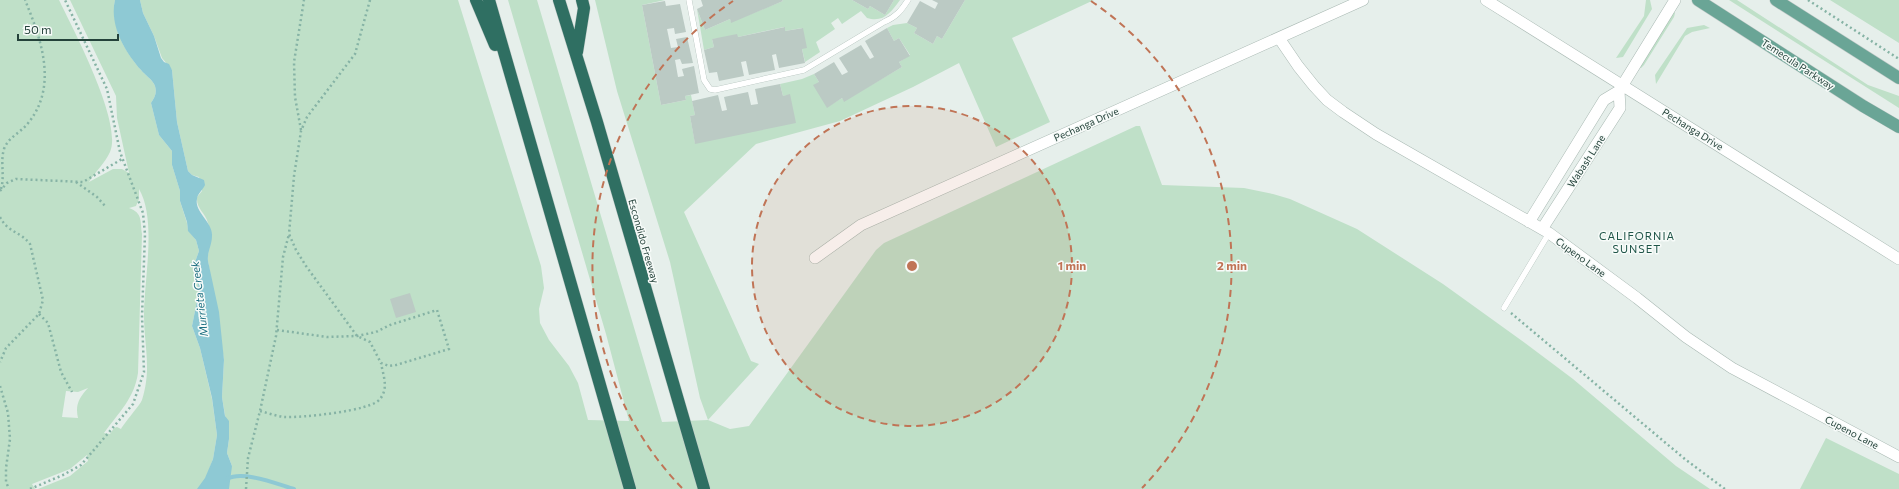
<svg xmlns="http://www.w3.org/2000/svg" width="1899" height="489" viewBox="0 0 1899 489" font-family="Commissioner,sans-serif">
	<rect width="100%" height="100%" fill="#e6efeb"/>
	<path fill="#bfe0c8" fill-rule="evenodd" d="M0 0H59C73 29 123 123 110 152 105 163 95 172 89 182L113 169H122L129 173 117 118 116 96 70 0H115C111 26 124 51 141 70 145 75 153 80 155 86 157 93 155 97 151 103L159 135 172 151V165L180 191V201L187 223 188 230 196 240 199 251 195 262 199 291 192 326 200 348 212 399 217 435 213 459 207 475 232 466 227 453 229 439 222 397 224 360 208 261C207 249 213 235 208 223 205 212 196 209 197 197L202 191 199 177 192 175 188 171 177 122 172 70 162 58 154 36 143 13 140 0H458L541 266 544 288 539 309 540 323 549 340 569 366 578 383 588 420 629 421 606 334 508 0H537L662 422 708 420 700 398 670 262 617 91 595 0H665L642 5 661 105 686 100 685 96 691 95 695 115 690 116 695 143 790 95 783 96 780 84 802 79 814 74 819 82 827 107 842 98 844 101 902 67 899 62 910 55 899 38 894 41 887 28 893 25 907 23 917 28 914 33 933 44 937 36 942 39 965 0H1094L1012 38 1050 122 996 147 959 63 913 87 840 121 756 144 684 212 751 361 759 364 708 420 730 429 749 426 876 250 884 243 1136 126H1140L1162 185 1244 188 1273 194 1290 199 1357 229 1443 284 1525 343 1573 379 1676 466 1710 489H38L70 476 88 461 87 455 70 469 32 484 35 489H0ZM139 189C157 220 144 279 144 315 144 346 152 368 142 400 140 405 125 422 121 429L117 427 114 428 110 434 104 433C119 412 134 399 138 373L142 234C140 221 143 213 129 208L136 206 139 199ZM88 388C79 398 75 405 78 418L62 417 66 391 78 392Z
		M782 0H852L868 9 870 6 885 15 894 0H900C891 12 884 23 867 18L861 11 842 24 838 18 831 23 835 29 816 42 820 52 805 62 802 49V28L785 31 784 27 738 37 712 39 714 47 704 50 697 9 705 30 730 19 731 22 783 1Z
		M1646 0H1650L1652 9 1623 57 1616 58 1644 16Z
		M1729 0H1737L1868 85 1899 96V108Z
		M1830 0H1899V43Z
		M1674 12 1675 13 1674 17 1644 65 1641 68 1640 67Z
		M1704 25 1710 28 1692 32 1685 36 1656 84 1655 75 1687 28Z
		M1826 438 1899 474V489H1800Z"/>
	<path fill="#8ec9d4" d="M115 0H140L143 13 154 36 161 58 164 62 169 64 172 70 177 122 188 171 192 175 204 180 205 185C203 190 197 194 197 199 194 212 213 222 212 236 212 245 207 252 208 261L219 312 224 360 222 397 225 416 229 421V439L227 453 232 466 229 489H197L205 478 213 459 217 435 212 398 200 348 192 326 199 291 195 262 199 251 196 240 188 231 187 222 180 201V191L172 165V151L159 135 151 103C155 97 157 93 155 86 153 80 145 75 141 70 125 52 109 25 115 0Z"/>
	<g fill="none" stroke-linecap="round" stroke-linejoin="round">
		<path stroke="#8ec9d4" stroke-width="4" d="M227 479C243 470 277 484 294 489"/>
	</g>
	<path fill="#bbcac4" d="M701 0H782L783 1 731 23 730 19 705 30 697 9 703 6Z
		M852 0H894L885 15 870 6 868 9Z
		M932 0H965L942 39 937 36 933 44 914 33 917 28 907 23 920 1 935 9 938 3Z
		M665 1 666 6 680 4 686 32 675 34 674 28 667 29 671 48 678 47 676 39 687 37 693 63 682 64 680 59 675 60 678 77 684 76 682 69 694 66 699 93 685 96 686 100 661 105 642 5Z
		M785 27V31L803 28 807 48 802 49 805 63 779 68 776 54 772 55 775 70 749 75 746 61 741 62 744 76 719 81 717 72 709 73 704 50 714 47 712 39 737 34 738 37Z
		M887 28 894 41 899 38 910 56 899 62 902 67 844 102 842 98 827 108 813 85 819 82 814 74 834 62 842 75 848 72 839 58 861 45 870 59 874 57 865 41Z
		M780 84 783 96 790 94 796 123 695 144 690 116 695 115 692 101 718 95 722 111 727 110 724 97 748 92 751 105 758 104 755 89Z
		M410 293 416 312 396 318 390 299Z"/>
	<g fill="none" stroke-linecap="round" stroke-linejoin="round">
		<defs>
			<path id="service" d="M689 0 704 80 710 89 715 90 804 70 884 22C896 17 901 11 908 0
				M1504 308 1549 233"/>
			<path id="minor" d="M1486 0 1899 259
				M1279 38 1298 66 1314 86 1327 100 1343 112 1376 134 1549 233 1637 298 1686 337 1732 368 1899 457
				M1529 222 1604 100 1619 91 1675 0
				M1542 229 1620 108 1619 91
				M815 258 861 225 1363 0"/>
			<path id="primary" d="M1698 0 1863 106 1899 127
				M1776 0 1899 78"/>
			<path id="motorway" d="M476 0 495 45
				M489 0 630 489
				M559 0 597 122 704 489
				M577 52 584 8 582 0"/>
		</defs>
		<use href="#service" stroke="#a8b8b2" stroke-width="6"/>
		<use href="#minor" stroke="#a8b8b2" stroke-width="12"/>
		<use href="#primary" stroke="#c2cac8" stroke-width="13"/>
		<use href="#motorway" stroke="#c2cac8" stroke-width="13"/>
		<path stroke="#86b3a5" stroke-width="2.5" stroke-dasharray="2 3" stroke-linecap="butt" d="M1808 0 1899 59
			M301 130 295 97 294 62 304 0
			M76 182 97 197 106 207
			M1 189C5 176 0 162 4 149 9 136 21 133 29 122 58 85 41 39 25 0
			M0 191 7 183 16 179 83 182 122 159
			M0 217C8 233 20 231 30 244L43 300 39 314 6 348 0 362
			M1511 313 1686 460 1725 489
			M39 314 48 323 61 372 72 392
			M277 330 327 337 357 336 376 332 390 325 437 310 449 349 396 365 389 366 381 363 370 342 357 336 306 266 296 250 289 234 294 176 301 131 307 117 355 54 370 0
			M0 386 8 413 10 439 6 468V482L9 489
			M260 411C268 413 276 416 284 417 300 418 372 411 380 399 389 388 383 375 381 363
			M30 489 63 475 81 465 133 404 144 372 142 316 145 234 143 213 120 152 107 89 65 0
			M246 489 248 458 260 411 276 336 283 257 289 234"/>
		<use href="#service" stroke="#fff" stroke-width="5.5"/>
		<use href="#minor" stroke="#fff" stroke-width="11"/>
		<use href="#primary" stroke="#6aa596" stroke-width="12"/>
		<use href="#motorway" stroke="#2f6f62" stroke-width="12"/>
	</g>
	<circle cx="912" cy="266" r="160" fill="#c07456" fill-opacity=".12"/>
	<g fill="none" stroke="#c07456" stroke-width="2" stroke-dasharray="7 5">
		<circle cx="912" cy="266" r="160"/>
		<path d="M682 488A320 320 0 0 1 733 1M1091 1A320 320 0 0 1 1142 488"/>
	</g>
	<g text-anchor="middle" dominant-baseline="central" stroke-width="3" stroke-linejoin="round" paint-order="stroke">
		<g font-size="10" fill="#24423a" stroke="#f7fbf9">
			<text transform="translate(1798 64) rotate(33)">Temecula Parkway</text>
			<text transform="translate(1086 124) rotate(-24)">Pechanga Drive</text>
			<text transform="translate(1693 129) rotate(32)">Pechanga Drive</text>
			<text transform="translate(1586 161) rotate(-57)">Wabash Lane</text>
			<text transform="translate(644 241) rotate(74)">Escondido Freeway</text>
			<text transform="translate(1581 257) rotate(36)">Cupeno Lane</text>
			<text transform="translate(1852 432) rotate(28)">Cupeno Lane</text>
		</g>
		<g font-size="11" letter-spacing="1" fill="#1f5548" stroke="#f7fbf9">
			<text x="1637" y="235">CALIFORNIA<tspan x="1637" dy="13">SUNSET</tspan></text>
		</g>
		<g font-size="11" font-style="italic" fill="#1c6f80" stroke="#f7fbf9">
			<text transform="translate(199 299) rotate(-97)">Murrieta Creek</text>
		</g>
	</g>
	<circle cx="912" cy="266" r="6" fill="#c07456" stroke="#f7fbf9" stroke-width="2"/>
	<g font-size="12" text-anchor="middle" font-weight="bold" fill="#c07456" stroke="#f7fbf9" stroke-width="3" stroke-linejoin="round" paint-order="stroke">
		<text x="1072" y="270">1 min</text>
		<text x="1232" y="270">2 min</text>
	</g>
	<path d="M18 34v6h100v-6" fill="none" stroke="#24423a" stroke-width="2"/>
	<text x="24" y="34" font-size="12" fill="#24423a" stroke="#f7fbf9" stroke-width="3" paint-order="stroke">50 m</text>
</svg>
